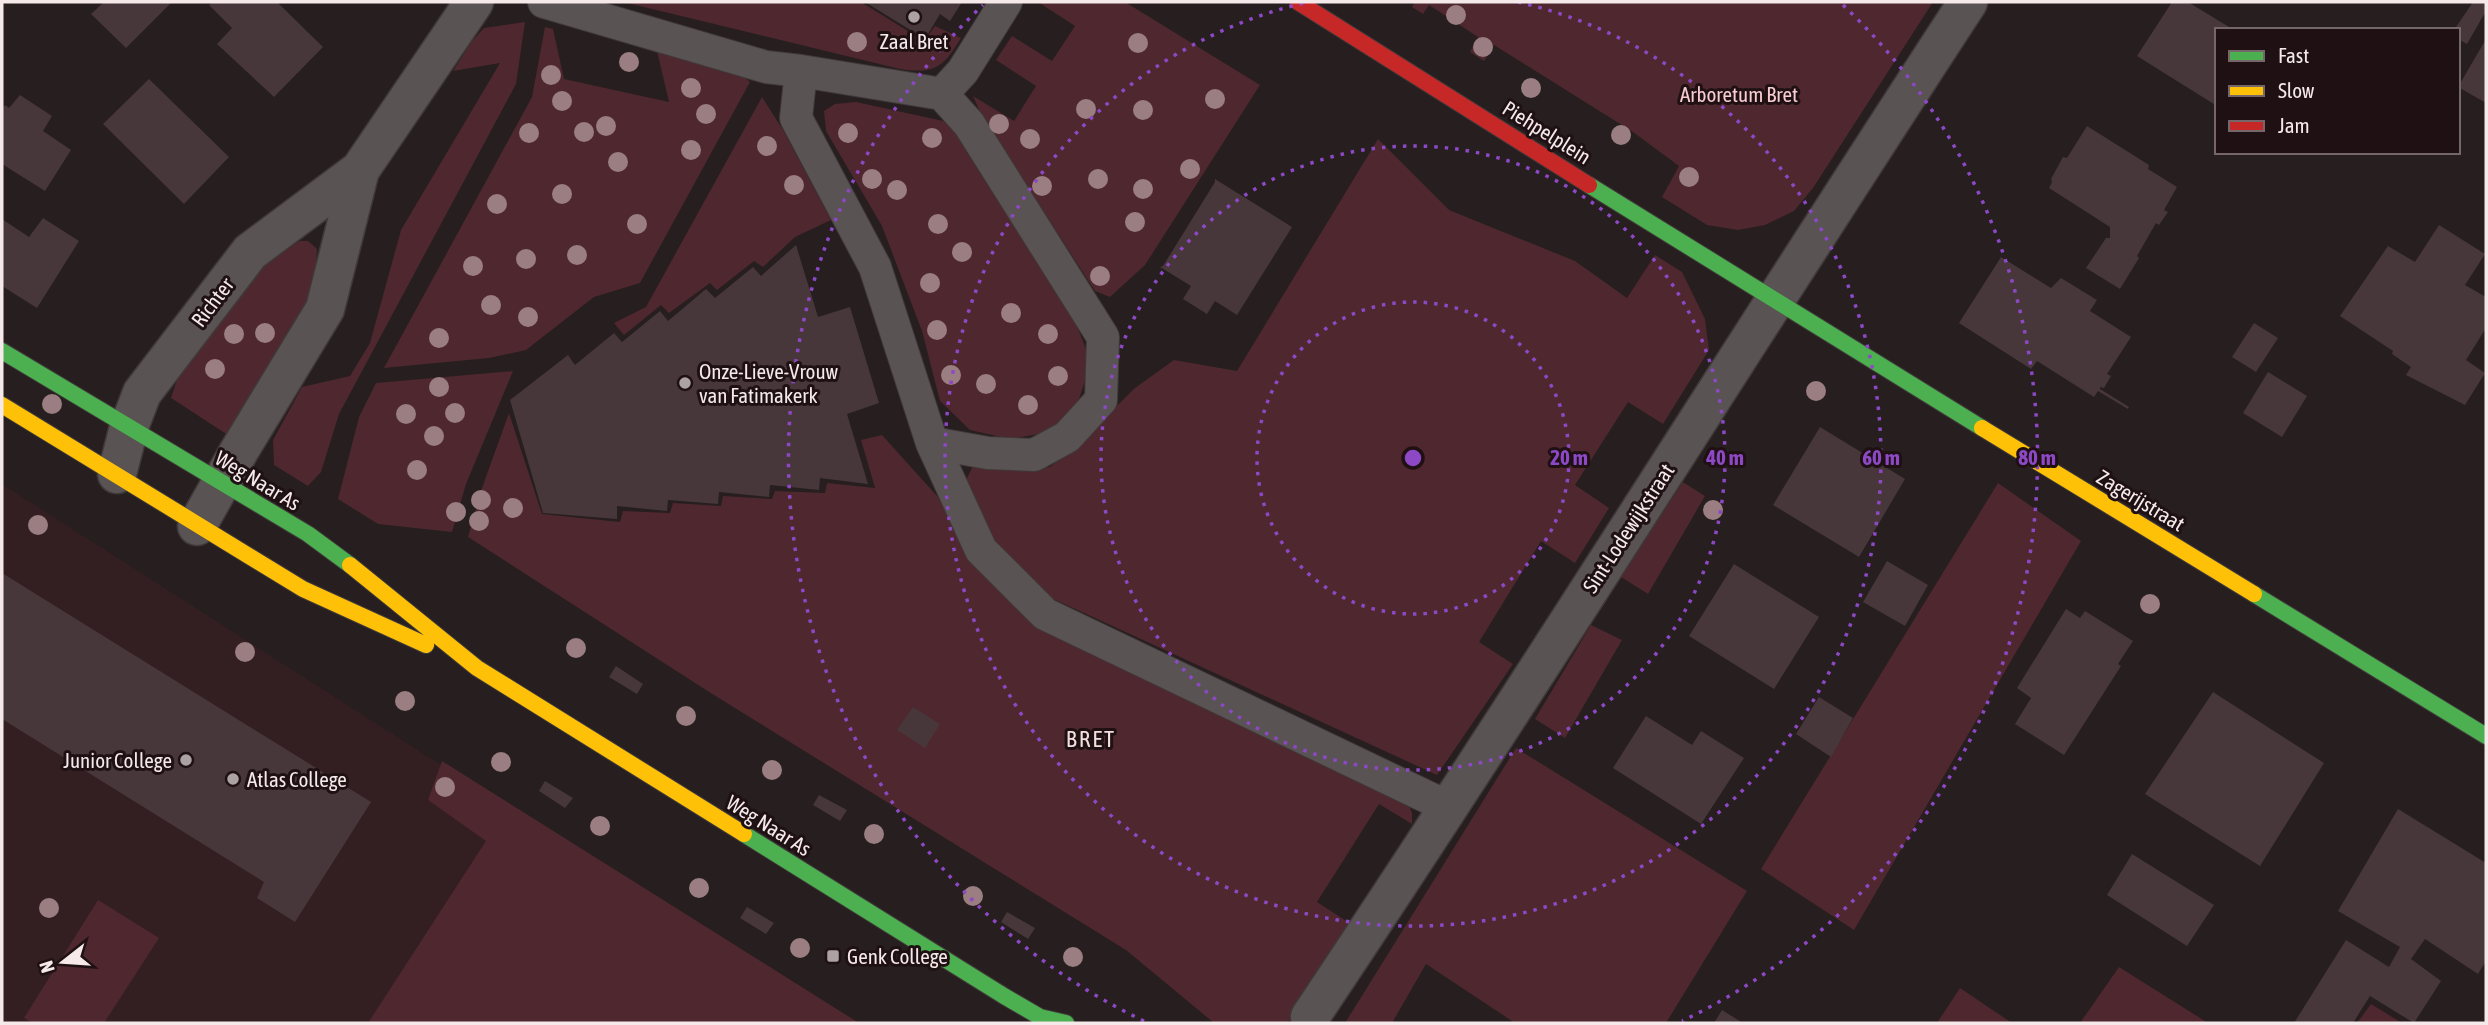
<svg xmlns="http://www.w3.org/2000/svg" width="2488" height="1025" viewBox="0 0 2488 1025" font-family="'Asap Condensed',sans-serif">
	<rect width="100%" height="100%" fill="#261e1f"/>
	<path fill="#331f22" d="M2 484 516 813 858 1023H2Z"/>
	<path fill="#4e282e" d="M623 2H861L924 41 935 26 961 38C943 68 935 74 900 69Z
		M1038 2H1125L1260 85 1145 265 1110 297 1095 291 981 114 973 96 1014 121 1036 86 996 60 1012 36 1052 61 1075 26Z
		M1415 2H1933L1813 188 1794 211 1765 225 1738 230 1707 225 1662 197 1679 166 1633 132 1494 45 1484 61 1470 52 1478 37 1429 5 1423 14 1412 7Z
		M525 22 516 84 339 414 321 472 308 486 274 465 273 440 302 387 350 376 370 343 401 230 500 63 453 71 472 41 484 28Z
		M545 27 553 29 564 79 669 102 657 51 738 71 750 82 640 283 594 297 526 350 489 358 384 368 532 97Z
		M762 97 783 130 831 220 795 237 763 267 754 261 717 290 710 283 669 313 661 305 624 335 614 323 646 307Z
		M856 102 948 122 1077 326 1091 362 1078 402 1065 419 1044 433 1010 439 970 430 940 401 922 331 882 226 826 131 824 111 835 104Z
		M1378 139 1449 210 1575 261 1627 298 1655 255 1682 272 1705 319 1709 350 1663 424 1628 402 1575 485 1609 508 1575 563 1541 541 1479 642 1513 664 1437 775 1047 596 994 547 963 486 974 464 992 470 1050 467 1075 447 1135 388 1174 360 1237 371Z
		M300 241H308L317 249 315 282 306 312 231 437 171 398 180 371 254 268Z
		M513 371 466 484 452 532 378 524 338 499 359 417 376 383Z
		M509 413 542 514 620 522 623 511 670 513 673 503 721 506 723 496 772 499 775 491 825 493 827 483 875 488 861 440 882 435 937 496 988 578 1405 795 1412 813V824L1379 804 1317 902 1351 924 1288 1023H1214L1126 950 706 690 468 537 482 488Z
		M1683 482 1705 496 1648 594 1621 577Z
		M1998 483 2081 541 1854 930 1761 869Z
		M1591 625 1622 640 1565 738 1535 719Z
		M1516 748 1747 891 1666 1023H1515L1426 964 1392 1023H1345Z
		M442 761 859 1023H368L486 841 428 800Z
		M98 900 159 938 104 1023H33L24 1018Z
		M2119 967 2208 1023H2080Z
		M1960 988 2012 1023H1937Z
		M2371 1004 2402 1023H2357Z"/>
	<path fill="#47373a" d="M104 2H172L126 48 91 14Z
		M213 2H277L323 47 274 97 217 44 232 28 209 5Z
		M865 2H962L950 21 940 14 925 39Z
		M2172 2H2188L2234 30H2217V106L2137 56Z
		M2473 2H2486V11L2467 44 2458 39V30H2454Z
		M2486 39V103L2458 87Z
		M149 79 229 157 184 204 103 124Z
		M20 95 52 116 43 131 71 150 45 191 2 164V109L5 105 9 108Z
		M2087 126 2149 165 2148 169 2177 187 2164 210 2168 212 2159 225 2156 223 2137 256 2139 258 2120 289 2086 268 2106 238H2110V227L2049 188 2052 182 2051 179 2063 157 2067 158Z
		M1215 179 1292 227 1237 315 1215 301 1207 314 1183 299 1191 286 1160 267 1163 266 1215 182Z
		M43 218 79 241 37 308 2 286V219L29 237Z
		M2439 225 2485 254 2465 285 2486 297V328L2466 360 2485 373 2465 405 2406 375 2411 367 2392 354 2393 351 2340 316 2388 246 2415 262Z
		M796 245 818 317 850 307 879 403 847 414 868 484 820 478 819 490 770 485 769 497 719 492 718 504 668 500 667 511 617 506V519L543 513 510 400 568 355 575 365 614 333 622 342 660 311 668 321 706 289 715 298 753 267 761 276Z
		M2001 257 2051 288 2061 278 2097 300 2090 311 2131 337 2107 374 2111 376 2104 388 2100 387V389L2129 407 2128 409 2098 391 2094 397 2037 361 2031 369 1959 323Z
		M2254 323 2278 338 2256 372 2232 357Z
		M2268 372 2307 396 2282 437 2243 413Z
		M1820 427 1905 479 1859 557 1773 505Z
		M1887 561 1928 585 1905 626 1863 602Z
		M1734 564 1819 617 1774 689 1689 636Z
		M2 573 371 802 295 922 257 898 264 882 2 719Z
		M2066 609 2080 618 2085 611 2133 641 2118 664 2121 666 2064 755 2015 724 2031 698 2017 688Z
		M616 666 643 684 637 694 609 677Z
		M2213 692 2324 763 2260 866 2145 794Z
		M1819 697 1853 718 1831 757 1796 734Z
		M913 707 940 724 925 748 897 730Z
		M1646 716 1692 745 1701 731 1744 758 1701 824 1613 768Z
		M545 781 573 798 565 808 539 791Z
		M819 795 847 810 840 821 813 805Z
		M2398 809 2486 863V961L2478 974 2425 939 2411 959 2441 981 2414 1023 2370 996 2353 1023H2294L2346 940 2389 967 2400 947 2338 911Z
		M2132 854 2214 905 2187 946 2107 895Z
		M747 907 774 923 766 934 740 918Z
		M1007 912 1035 928 1028 939 1001 922Z
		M1722 1010 1743 1023H1714Z"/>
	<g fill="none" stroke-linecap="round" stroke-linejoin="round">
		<defs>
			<path id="lane" d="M544 2 766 67 801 71 796 118 875 267 932 443 981 550 1045 614 1450 808
				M801 71 942 94 969 124 1103 337 1101 400 1067 437 1034 455 988 453 932 443
				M942 94 963 71 1006 2"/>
			<path id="street" d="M117 474 129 427 142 393 250 252 360 170 474 2
				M197 526 239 451 325 309 360 170
				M1310 1017C1534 682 1747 340 1968 2"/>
			<path id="fast" d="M1589 185 1982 428
				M2 351 308 534 350 565
				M2254 594 2486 736
				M744 834 1004 996 1040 1017 1066 1023"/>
			<path id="slow" d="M2 405 303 589 426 645
				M1982 428 2254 594
				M350 565 477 668 744 834"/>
			<path id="jam" d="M1298 2 1589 185"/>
		</defs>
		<use href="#lane" stroke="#40393a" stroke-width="34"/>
		<use href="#street" stroke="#40393a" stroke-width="41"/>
		<use href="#fast" stroke="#40393a" stroke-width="18"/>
		<use href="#slow" stroke="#40393a" stroke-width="18"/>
		<use href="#jam" stroke="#40393a" stroke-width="18"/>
		<use href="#lane" stroke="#595354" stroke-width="32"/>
		<use href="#street" stroke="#595354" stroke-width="38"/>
		<use href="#fast" stroke="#4caf50" stroke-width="16"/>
		<use href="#slow" stroke="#ffc107" stroke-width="16"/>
		<use href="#jam" stroke="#c62828" stroke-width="16"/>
	</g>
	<g fill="#9a7e81">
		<circle cx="1456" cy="15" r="10"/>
		<circle cx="857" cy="42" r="10"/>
		<circle cx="1138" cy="43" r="10"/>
		<circle cx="1483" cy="47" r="10"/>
		<circle cx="629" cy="62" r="10"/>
		<circle cx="551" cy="75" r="10"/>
		<circle cx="691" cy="88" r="10"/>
		<circle cx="1531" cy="88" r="10"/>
		<circle cx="1215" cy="99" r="10"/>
		<circle cx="562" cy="101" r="10"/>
		<circle cx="1086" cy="109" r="10"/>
		<circle cx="1143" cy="110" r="10"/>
		<circle cx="706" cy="114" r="10"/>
		<circle cx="999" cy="124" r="10"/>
		<circle cx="606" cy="126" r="10"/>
		<circle cx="584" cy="132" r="10"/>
		<circle cx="529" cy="133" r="10"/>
		<circle cx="848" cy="133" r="10"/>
		<circle cx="1621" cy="135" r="10"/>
		<circle cx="932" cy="138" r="10"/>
		<circle cx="1030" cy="139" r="10"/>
		<circle cx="767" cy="146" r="10"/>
		<circle cx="691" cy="150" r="10"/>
		<circle cx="618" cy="162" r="10"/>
		<circle cx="1190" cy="169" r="10"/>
		<circle cx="1689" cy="177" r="10"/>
		<circle cx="872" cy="179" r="10"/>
		<circle cx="1098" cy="179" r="10"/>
		<circle cx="794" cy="185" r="10"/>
		<circle cx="1042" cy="186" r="10"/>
		<circle cx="1143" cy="189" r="10"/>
		<circle cx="897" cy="190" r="10"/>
		<circle cx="562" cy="194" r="10"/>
		<circle cx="497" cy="204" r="10"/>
		<circle cx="1135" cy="222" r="10"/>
		<circle cx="637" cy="224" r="10"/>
		<circle cx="938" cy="224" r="10"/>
		<circle cx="962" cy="252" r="10"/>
		<circle cx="577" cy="255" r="10"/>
		<circle cx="526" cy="259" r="10"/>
		<circle cx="473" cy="266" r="10"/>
		<circle cx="1100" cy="276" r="10"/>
		<circle cx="930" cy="283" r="10"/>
		<circle cx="491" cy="305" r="10"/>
		<circle cx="1011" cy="313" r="10"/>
		<circle cx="528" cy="317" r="10"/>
		<circle cx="937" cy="330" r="10"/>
		<circle cx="265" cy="333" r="10"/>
		<circle cx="234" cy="334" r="10"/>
		<circle cx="1048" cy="334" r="10"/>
		<circle cx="439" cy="338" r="10"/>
		<circle cx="215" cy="369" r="10"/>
		<circle cx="951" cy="375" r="10"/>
		<circle cx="1058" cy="376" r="10"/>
		<circle cx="986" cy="384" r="10"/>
		<circle cx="439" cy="387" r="10"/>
		<circle cx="1816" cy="391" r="10"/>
		<circle cx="52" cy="404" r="10"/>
		<circle cx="1028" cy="405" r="10"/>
		<circle cx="455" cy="413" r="10"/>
		<circle cx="406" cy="414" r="10"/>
		<circle cx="434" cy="436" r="10"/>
		<circle cx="417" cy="470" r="10"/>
		<circle cx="481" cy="500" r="10"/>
		<circle cx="513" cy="508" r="10"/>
		<circle cx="1713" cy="510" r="10"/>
		<circle cx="456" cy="512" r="10"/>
		<circle cx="479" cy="521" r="10"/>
		<circle cx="38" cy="525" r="10"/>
		<circle cx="2150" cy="604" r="10"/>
		<circle cx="576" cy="648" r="10"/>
		<circle cx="245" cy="652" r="10"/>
		<circle cx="405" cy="701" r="10"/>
		<circle cx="686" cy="716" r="10"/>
		<circle cx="501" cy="762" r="10"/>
		<circle cx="772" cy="770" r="10"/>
		<circle cx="445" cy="787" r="10"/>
		<circle cx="600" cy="826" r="10"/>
		<circle cx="874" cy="834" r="10"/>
		<circle cx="699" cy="888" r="10"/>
		<circle cx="973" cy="896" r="10"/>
		<circle cx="49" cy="908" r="10"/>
		<circle cx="800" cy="948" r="10"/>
		<circle cx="1073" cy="957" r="10"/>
	</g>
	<g fill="none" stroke="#8d48c5" stroke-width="3.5" stroke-dasharray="3.5 7">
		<circle cx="1413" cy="458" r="156"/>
		<circle cx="1413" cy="458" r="312"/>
		<path d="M1518 2A468 468 0 1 1 1308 2"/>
		<path d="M1144 1021A624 624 0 0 1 983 5M1843 5A624 624 0 0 1 1682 1021"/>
	</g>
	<g fill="#ada2a3" stroke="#1f1113" stroke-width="2.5">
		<circle cx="914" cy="17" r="7"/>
		<circle cx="685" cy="383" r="7"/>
		<circle cx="186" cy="760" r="7"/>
		<circle cx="233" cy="779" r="7"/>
		<rect x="826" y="949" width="14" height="14" rx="3.5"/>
	</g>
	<g text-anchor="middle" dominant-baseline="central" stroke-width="6" stroke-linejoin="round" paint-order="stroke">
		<g font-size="21" fill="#f5e9ea" stroke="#1f1113" text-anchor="start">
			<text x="914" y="41" text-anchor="middle">Zaal Bret</text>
			<text x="699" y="371">Onze-Lieve-Vrouw<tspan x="699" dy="24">van Fatimakerk</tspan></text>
			<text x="172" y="760" text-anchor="end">Junior College</text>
			<text x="247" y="779">Atlas College</text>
			<text x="847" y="956">Genk College</text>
		</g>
		<g font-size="21" fill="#f8ccd1" stroke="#1f1113">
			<text x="1739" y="94">Arboretum Bret</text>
		</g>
		<g font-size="21" fill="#f5e9ea" stroke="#1f1113">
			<text transform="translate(1547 132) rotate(32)">Piehpelplein</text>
			<text transform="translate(212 302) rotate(-53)">Richter</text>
			<text transform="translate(258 480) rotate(31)">Weg Naar As</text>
			<text transform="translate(2141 500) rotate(31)">Zagerijstraat</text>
			<text transform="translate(1628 528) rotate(-57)">Sint-Lodewijkstraat</text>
			<text transform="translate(769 825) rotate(32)">Weg Naar As</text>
		</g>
		<g font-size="23" letter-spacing="2" fill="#f3dddf" stroke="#1f1113">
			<text x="1091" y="739">BRET</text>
		</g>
	</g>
	<circle cx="1413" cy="458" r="10" fill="#8d48c5" stroke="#1f1113" stroke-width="3.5"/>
	<g font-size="21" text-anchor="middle" font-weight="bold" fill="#8d48c5" stroke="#1f1113" stroke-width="6" stroke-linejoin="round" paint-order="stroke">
		<text x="1569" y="465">20 m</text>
		<text x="1725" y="465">40 m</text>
		<text x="1881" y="465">60 m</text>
		<text x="2037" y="465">80 m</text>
	</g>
	<rect width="2488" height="1025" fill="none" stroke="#f5e9ea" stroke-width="7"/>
	<rect x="2215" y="28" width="245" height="126" fill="#1f1113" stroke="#756769" stroke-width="2"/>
	<rect x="2229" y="51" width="35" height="10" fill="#4caf50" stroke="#756769" stroke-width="2"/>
	<text x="2278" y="63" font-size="21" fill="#f5e9ea">Fast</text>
	<rect x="2229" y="86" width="35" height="10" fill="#ffc107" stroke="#756769" stroke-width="2"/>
	<text x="2278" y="98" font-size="21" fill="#f5e9ea">Slow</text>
	<rect x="2229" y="121" width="35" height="10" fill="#c62828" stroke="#756769" stroke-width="2"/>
	<text x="2278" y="133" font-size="21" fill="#f5e9ea">Jam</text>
	<g transform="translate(63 962) rotate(253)" stroke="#1f1113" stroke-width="5" paint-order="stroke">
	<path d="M0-5L12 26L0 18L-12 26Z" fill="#f5e9ea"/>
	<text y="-10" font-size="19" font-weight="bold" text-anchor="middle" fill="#f5e9ea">N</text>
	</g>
</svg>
